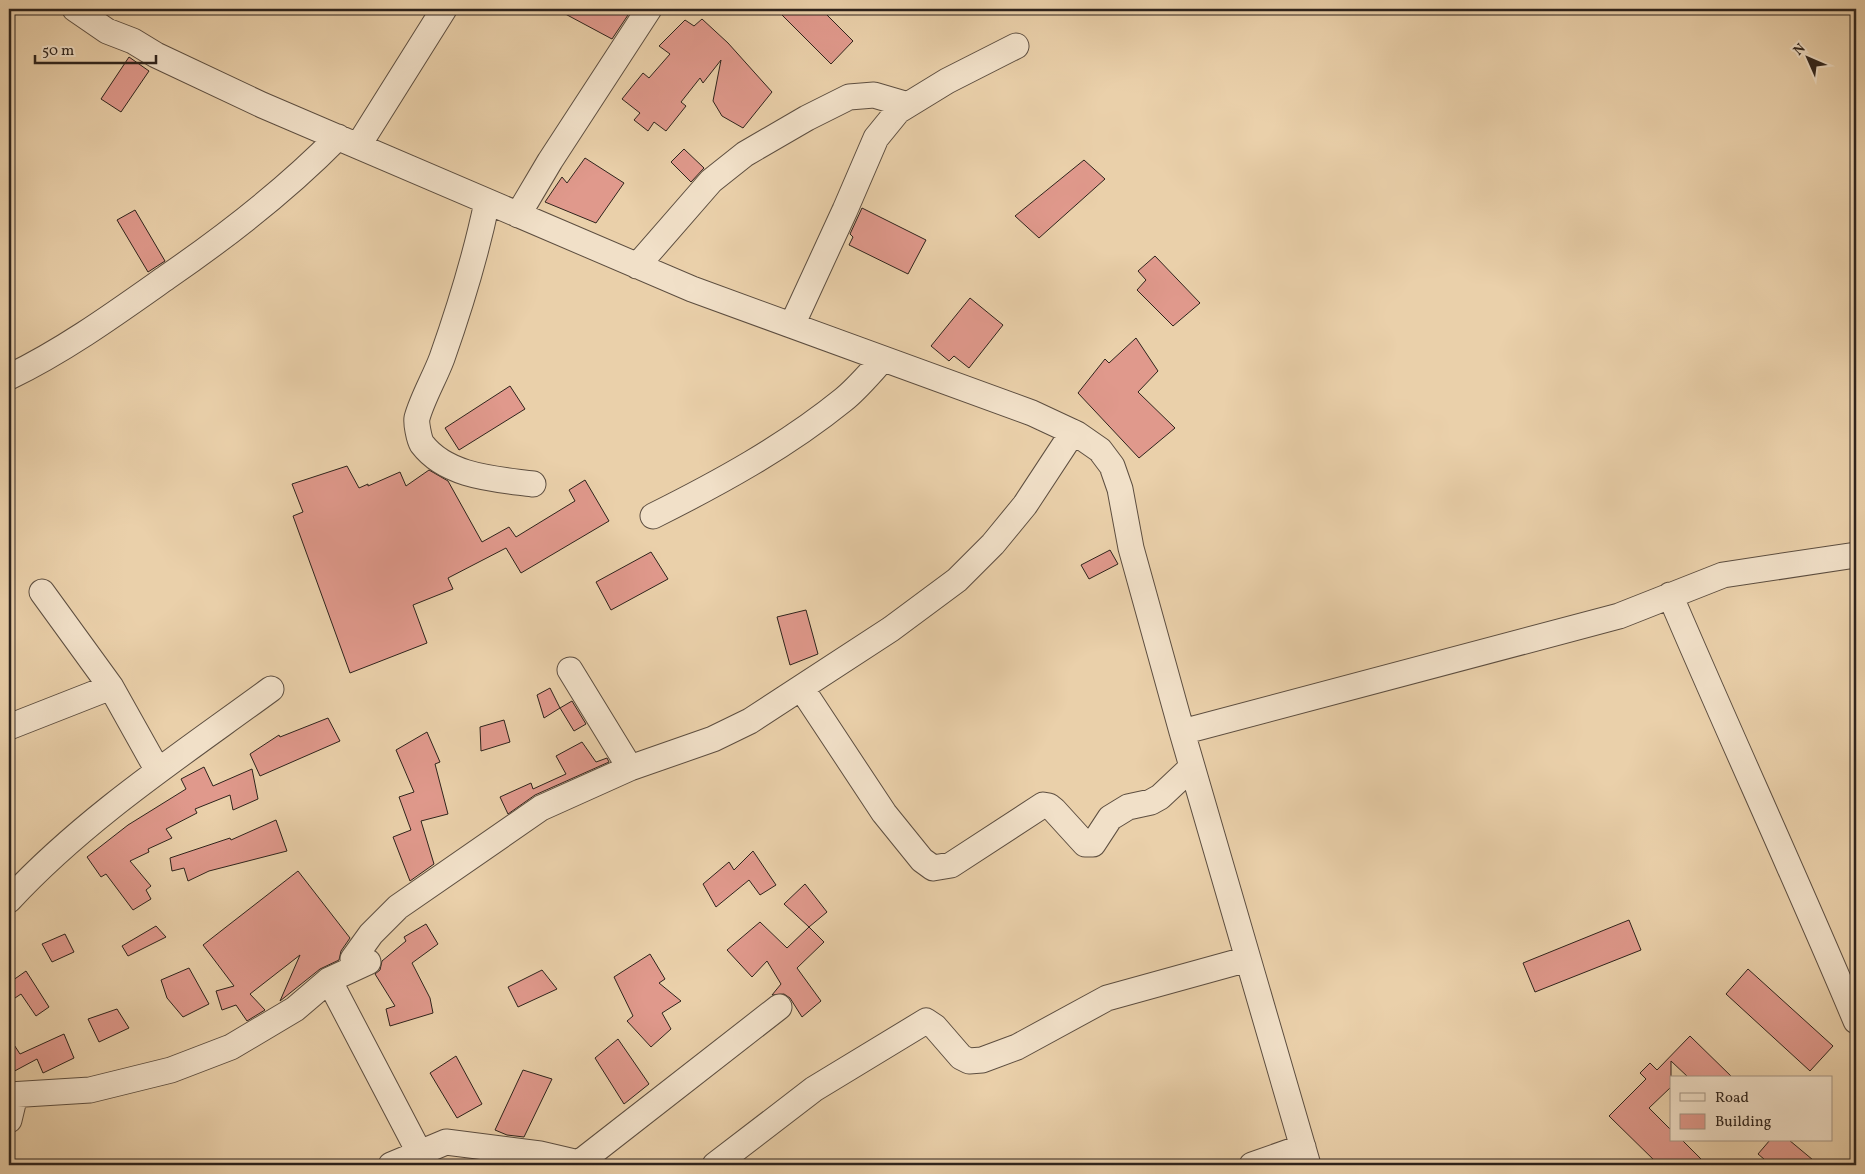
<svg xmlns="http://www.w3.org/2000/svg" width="1865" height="1174" viewBox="0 0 1865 1174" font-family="Vollkorn,serif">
	<rect width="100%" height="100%" fill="#ead0aa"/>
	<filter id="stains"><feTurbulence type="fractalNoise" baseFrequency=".004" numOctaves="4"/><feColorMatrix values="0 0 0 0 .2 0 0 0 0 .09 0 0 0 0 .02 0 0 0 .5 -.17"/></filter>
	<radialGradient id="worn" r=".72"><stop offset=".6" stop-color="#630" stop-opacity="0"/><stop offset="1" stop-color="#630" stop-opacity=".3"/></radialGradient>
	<path fill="#e0998c" stroke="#2e231c" d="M556 9H632L612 39Z
		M776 9H821L853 41 831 64Z
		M702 19 728 43 772 92 743 128 722 116 713 101 721 60 703 83 700 78 681 102 686 106 666 131 654 122 648 131 634 120 640 113 622 99 643 73 649 78 670 54 659 46 685 20 694 26Z
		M129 57 149 71 121 112 101 99Z
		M684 149 704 168 691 182 671 162Z
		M585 158 624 183 596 223 545 202 562 177 567 183Z
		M1084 160 1105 179 1039 238 1015 216Z
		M862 208 926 240 908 274 849 245 853 237 850 234Z
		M135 210 165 261 148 272 117 220Z
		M1155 256 1200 303 1173 326 1137 290 1146 280 1138 271Z
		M970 298 1003 325 969 368 954 356 949 361 931 346Z
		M1136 338 1158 371 1138 392 1175 428 1139 458 1078 393 1105 359 1109 363Z
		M510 386 525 409 459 450 445 428Z
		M347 466 359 488 368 484V486L400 472 406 486 429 470 448 481 482 542 509 527 516 537 575 501 569 490 585 480 609 521 521 573 506 548 448 578 453 589 413 605 427 643 350 673 293 516 303 512 292 484Z
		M1110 550 1118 564 1089 579 1081 565Z
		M651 552 668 579 611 610 596 582Z
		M806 610 818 654 790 665 777 617Z
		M550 688 560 708 544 718 537 695Z
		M572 701 586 724 574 731 560 708Z
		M328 718 340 741 260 776 250 754 279 735 280 737Z
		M504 720 510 742 481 751 480 727Z
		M427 732 440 762 435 764 448 814 421 821 434 864 410 881 393 837 411 830 399 797 414 792 396 750Z
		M582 742 596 762 607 758 609 762 535 795 508 814 500 797 531 783 533 789 566 774 556 756Z
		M204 767 213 786 252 769 258 799 233 810 230 795 195 809 197 813 166 829 172 838 148 849 149 852 130 861 151 886 146 890 151 899 133 910 106 874 101 877 87 857 128 825 186 789 181 779Z
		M276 820 287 851 209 871 188 881 184 868 172 871 170 858 230 838 231 840Z
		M753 851 776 885 760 895 749 880 716 907 703 884 729 862 734 870Z
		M298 871 350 938 341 951 339 960 320 969 280 1001 300 955 250 994 265 1010 247 1021 236 1005 222 1010 216 991 234 986 203 945Z
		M805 884 827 912 809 927 784 904Z
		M1629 920 1641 950 1535 992 1523 963Z
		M760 922 787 948 809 927 824 942 797 968 821 1001 802 1017 790 998 784 994 772 995 781 984 767 961 752 977 727 950Z
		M426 924 438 944 412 963 430 998 433 1013 390 1026 386 1009 395 1006 375 974 380 970 382 961 406 941 404 937Z
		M156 926 166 937 128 956 122 946Z
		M65 934 74 952 52 962 42 944Z
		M650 954 665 979 659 983 681 1001 662 1013 671 1029 651 1047 627 1021 633 1016 614 977Z
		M189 968 209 1004 183 1017 167 998 161 980Z
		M1748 969 1833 1046 1810 1071 1726 994Z
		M542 970 557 989 518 1007 508 987Z
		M26 971 49 1007 36 1016 21 994 9 1002V983Z
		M117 1009 129 1028 99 1042 88 1019Z
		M64 1034 74 1058 43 1073 37 1059 9 1074V1037L20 1054Z
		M1690 1036 1733 1078H1689L1671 1061V1087L1649 1108 1671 1130V1140H1682L1707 1165H1659L1609 1116 1646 1079 1640 1073 1650 1063 1657 1070Z
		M618 1039 649 1084 624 1104 595 1058Z
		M456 1056 482 1104 457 1118 430 1073Z
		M523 1070 552 1079 524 1137 507 1135 495 1130Z
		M1770 1140H1789L1819 1165H1771L1758 1154Z"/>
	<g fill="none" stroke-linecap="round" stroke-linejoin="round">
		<defs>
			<path id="minor" d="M75 9 107 31 133 41 156 55 262 105 692 289 1032 413 1077 434 1100 450 1112 466 1120 489 1131 548 1182 732 1308 1165
				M358 146 444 9
				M487 202C476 255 460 307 442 358 435 377 422 399 417 418 416 423 419 439 422 444 447 477 496 479 533 484
				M518 215 550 161 649 9
				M637 266 711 181 745 154 807 118 849 97 874 95 908 105
				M792 325 845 210 876 138 898 111 947 81 1016 46
				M9 377C65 350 116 313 167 277 228 235 286 190 338 137
				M653 516C719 483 785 447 843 400 857 389 870 373 883 359
				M42 592 111 687 158 771
				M1670 595C1731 738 1796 878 1856 1021
				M570 670 630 768
				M802 689 884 813 922 860 933 868 951 865 1043 805 1049 806 1054 810 1085 844H1093L1110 818 1128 807 1151 802 1160 797 1192 767
				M9 727 111 687
				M1182 732 1619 616 1723 575 1856 555
				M9 900C85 818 181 755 271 689
				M329 980 419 1152
				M9 1095 90 1090 171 1070 231 1047 295 1009 329 980 368 962 353 959 371 934 398 907 541 808 630 768 713 739 750 721 891 629 957 580 993 544 1025 505 1073 432
				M9 1120 15 1095
				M391 1165 446 1142 540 1154 587 1165
				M580 1165 579 1163 779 1007
				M715 1165 814 1089 926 1021 935 1027 961 1057 969 1061 982 1060 1017 1047 1107 998 1248 959
				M1252 1165 1303 1147"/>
		</defs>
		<use href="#minor" stroke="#5d4e40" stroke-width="27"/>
		<use href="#minor" stroke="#f1e0c8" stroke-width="25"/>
	</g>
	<rect width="1865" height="1174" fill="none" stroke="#ead0aa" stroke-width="30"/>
	<rect x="10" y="10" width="1845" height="1154" fill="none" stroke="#2e231c" stroke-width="2.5"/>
	<rect x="15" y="15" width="1835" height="1144" fill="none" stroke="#2e231c"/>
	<rect x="1670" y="1076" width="162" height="65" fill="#f1e0c8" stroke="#a39483"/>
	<rect x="1680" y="1093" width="25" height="8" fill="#f1e0c8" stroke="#a39483"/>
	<text x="1715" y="1102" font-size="15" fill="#2e231c">Road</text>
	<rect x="1680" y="1114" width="25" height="15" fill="#e0998c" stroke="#a39483"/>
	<text x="1715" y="1126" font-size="15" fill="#2e231c">Building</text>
	<g transform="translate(1808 58) rotate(315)" stroke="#f1e0c8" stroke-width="4" paint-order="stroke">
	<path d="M0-4L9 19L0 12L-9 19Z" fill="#2e231c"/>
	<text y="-8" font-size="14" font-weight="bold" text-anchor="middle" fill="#2e231c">N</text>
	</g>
	<path d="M35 55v8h121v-8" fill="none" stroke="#2e231c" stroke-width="2.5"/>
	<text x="42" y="55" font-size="15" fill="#2e231c" stroke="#f1e0c8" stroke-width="4" paint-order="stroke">50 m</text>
	<rect width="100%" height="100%" filter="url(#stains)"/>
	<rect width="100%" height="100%" fill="url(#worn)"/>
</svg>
